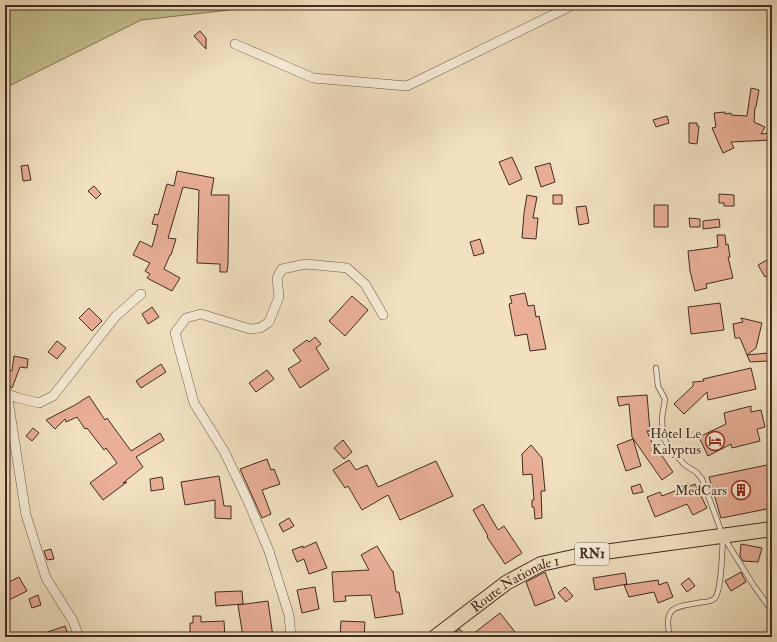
<svg xmlns="http://www.w3.org/2000/svg" width="777" height="642" viewBox="0 0 777 642" font-family="'IM FELL Double Pica',serif">
	<rect width="100%" height="100%" fill="#f1e1c1"/>
	<filter id="stains"><feTurbulence type="fractalNoise" baseFrequency=".005" numOctaves="4"/><feColorMatrix values="0 0 0 0 .2 0 0 0 0 .09 0 0 0 0 .02 0 0 0 .5 -.17"/></filter>
	<radialGradient id="worn" r=".72"><stop offset=".6" stop-color="#630" stop-opacity="0"/><stop offset="1" stop-color="#630" stop-opacity=".3"/></radialGradient>
	<path fill="#c2c08d" stroke="#837556" d="M5 5H239L230 10 141 20 5 88Z"/>
	<path fill="#e9af97" stroke="#442a1f" d="M200 31 206 38V49L194 36Z
		M751 88 759 90 756 107H755L754 122 765 127 761 134 771 133V140L731 142 734 148 723 153 712 128 716 127 714 113 725 112V114L731 113V115L747 116Z
		M667 116 669 123 656 127 653 120Z
		M689 123H697V126H699L697 144 689 143Z
		M512 157 522 179 509 185 499 162Z
		M550 163 555 182 541 187 535 167Z
		M28 165 31 180 23 181 21 166Z
		M177 171 214 178 211 195H229L228 264 227 272H220V264L197 263 199 190 183 187 168 238 176 239 171 255H170L164 269 180 278 172 291 147 278 150 274 145 271 150 263 133 255 140 241 152 247 158 225 152 224 155 214 158 215 167 184 174 186Z
		M94 186 101 194 96 199 88 191Z
		M719 194 734 195V206H724V203H719Z
		M527 195 537 197 533 218H538L536 239 522 238 524 213Z
		M553 195H562V204H553Z
		M654 205H668V227H654Z
		M586 206 589 223 579 225 576 207Z
		M689 218 700 219V227H690Z
		M719 219 720 227 703 229V221Z
		M717 235H725L726 245 728 244 730 257H728L733 278 706 284 707 288 695 291 690 271 688 251 718 247Z
		M480 239 484 253 474 256 470 242Z
		M772 257V273L765 277 758 265Z
		M525 293 528 306 534 305 536 317 539 316 546 349 530 351 527 334 515 336 509 304 512 303 510 296Z
		M352 296 368 310 345 336 329 321Z
		M720 303 724 330 691 334 688 307Z
		M152 307 159 317 148 324 142 314Z
		M89 308 102 321 92 331 79 318Z
		M741 318 762 323 756 348 747 355 768 353V361L750 362 740 338H735L733 324 743 322Z
		M315 337 321 344 316 348 329 369 300 388 288 369 301 361 293 350 307 340 309 342Z
		M57 341 66 348 57 359 48 352Z
		M14 356 28 359 27 368 20 367 12 388 5 384V380L9 370 12 371Z
		M161 364 166 372 141 388 136 381Z
		M751 368 756 389 708 400 707 392 684 414 674 404 693 386V382L704 381 703 379Z
		M267 370 274 379 256 392 249 383Z
		M647 395 650 431H647L657 455 660 453 673 472 662 480 632 437 629 404 619 406 617 397Z
		M89 396 105 420 107 418 131 451 160 433 164 440 136 457 143 467 123 483 127 482 103 500 90 483 117 463 106 448 104 450 87 428 85 429 77 417 66 422 65 419 55 429 46 420 75 405Z
		M751 406V412L761 410 765 427 757 429 760 441 732 448 731 444 708 456 699 437 726 424 724 413Z
		M33 428 39 433 32 441 26 436Z
		M633 439 641 466 626 471 617 445Z
		M343 440 352 452 344 459 334 448Z
		M531 445 542 458 545 491H541L542 518 535 519 534 507H532V500H534L532 474 523 475 522 454Z
		M267 459 271 470 274 469 280 484 262 490 271 514 262 518 240 469Z
		M349 460 356 470 367 465 378 487 436 461 453 496 400 520 388 495 362 510 348 486 345 488 333 470Z
		M772 464V508L721 518 709 477Z
		M219 476 224 506H231V519L215 518V500L185 505 181 482Z
		M162 477 164 489 151 491 150 479Z
		M688 483 690 486 695 484 707 508 693 515 687 504 655 517 647 497 660 492 662 496 680 489 679 488Z
		M640 484 643 492 633 494 631 487Z
		M483 504 498 530 504 526 522 553 505 564 487 537 488 536 473 510Z
		M289 518 294 526 283 532 279 524Z
		M316 542 327 568 309 574 304 559 297 562 292 550 303 546V548Z
		M741 544 762 548 758 562 743 561 740 556Z
		M377 546 392 571H393L396 592H399L403 614 375 618 371 595 345 596 346 601 334 602 332 572 369 570 361 555Z
		M51 549 54 559 47 560 44 551Z
		M545 572 555 598 535 606 526 582Z
		M741 572 746 582 731 591 725 581Z
		M625 573 627 584 595 590 593 578Z
		M19 577 27 591 9 600 5 593V584Z
		M689 578 695 586 687 592 681 584Z
		M658 580 659 585 667 582 673 597 658 603 654 592 629 597 624 585Z
		M315 587 319 609 302 613 297 590Z
		M565 587 573 596 566 602 558 593Z
		M242 591 243 604 216 606 215 592Z
		M38 595 41 605 32 608 29 599Z
		M268 601 273 637H243L238 605Z
		M500 613 519 637H469Z
		M193 616H201V622L224 621 225 637H190V623H193Z
		M341 621 365 622 364 637 340 636Z
		M65 626 69 637H37L36 636Z
		M460 629 465 637H449Z"/>
	<g fill="none" stroke-linecap="round" stroke-linejoin="round">
		<defs>
			<path id="service" d="M656 368 658 386 665 399 662 418 663 437 670 449 685 465 696 472 702 479 723 536 754 586 772 611
				M670 637C662 604 678 607 703 602 707 602 712 601 715 598 722 589 722 550 723 537"/>
			<path id="minor" d="M235 44 313 78 407 86 573 5
				M5 393 18 398 39 403 53 396 116 316 141 294
				M7 393 26 515 46 578 73 621 79 637
				M291 637 289 615 269 551 248 501 224 451 194 403 175 333 186 318 201 314 250 329 260 328 269 322 279 297 277 278 282 269 306 264 347 268 365 284 383 315"/>
			<g id="primary">
				<path id="s1" d="M435 637 506 583 541 564 582 555 772 529"/>
			</g>
		</defs>
		<use href="#service" stroke="#6f5848" stroke-width="6"/>
		<use href="#minor" stroke="#6f5848" stroke-width="10"/>
		<use href="#primary" stroke="#442a1f" stroke-width="16"/>
		<use href="#service" stroke="#f6ecd7" stroke-width="4.5"/>
		<use href="#minor" stroke="#f6ecd7" stroke-width="9"/>
		<use href="#primary" stroke="#f1e1c1" stroke-width="14"/>
	</g>
	<defs>
		<symbol id="hotel-ring" viewBox="-11 -11 22 22"><circle r="9.5" fill="#f6ecd7" stroke="#8f2418" stroke-width="1.5"/><path d="M-6-4.5h1.5V1H6V5H4.5V3h-9V5H-6ZM-4 0a1.8 1.8 0 1 1 3.6 0ZM.5 0V-2.5h3Q6-2.5 6 0Z" fill="#8f2418"/></symbol>
		<symbol id="building-ring" viewBox="-11 -11 22 22"><circle r="9.5" fill="#f6ecd7" stroke="#8f2418" stroke-width="1.5"/><path d="M-4-6H4V6H1V3H-1V6H-4ZM-2.5-4.3h1.7v1.8h-1.7ZM.8-4.3h1.7v1.8H.8ZM-2.5-1h1.7V.8h-1.7ZM.8-1h1.7V.8H.8Z" fill="#8f2418"/></symbol>
	</defs>
	<g fill-rule="evenodd">
		<use href="#hotel-ring" x="704" y="430" width="22" height="22"/>
		<use href="#building-ring" x="730" y="479" width="22" height="22"/>
	</g>
	<g text-anchor="middle" dominant-baseline="central" stroke-width="3.5" stroke-linejoin="round" paint-order="stroke">
		<rect fill="#f6ecd7" stroke="#796456" stroke-width="1" x="575" y="543" width="34" height="22" rx="3"/>
		<g font-size="13" font-weight="bold" fill="#442a1f">
			<text x="592" y="554">RN1</text>
		</g>
		<g font-size="14" fill="#442a1f" stroke="#f6ecd7" text-anchor="end">
			<text x="701" y="433">Hôtel Le<tspan x="701" dy="16">Kalyptus</tspan></text>
			<text x="727" y="490">MedCars</text>
		</g>
		<g font-size="14" fill="#442a1f" stroke="#f6ecd7">
			<text stroke="none"><textPath href="#s1" startOffset="97">Route Nationale 1</textPath></text>
		</g>
	</g>
	<rect width="777" height="642" fill="none" stroke="#f1e1c1" stroke-width="20"/>
	<rect x="6" y="6" width="765" height="630" fill="none" stroke="#442a1f" stroke-width="2"/>
	<rect x="10" y="10" width="757" height="622" fill="none" stroke="#442a1f"/>
	<rect width="100%" height="100%" filter="url(#stains)"/>
	<rect width="100%" height="100%" fill="url(#worn)"/>
</svg>
